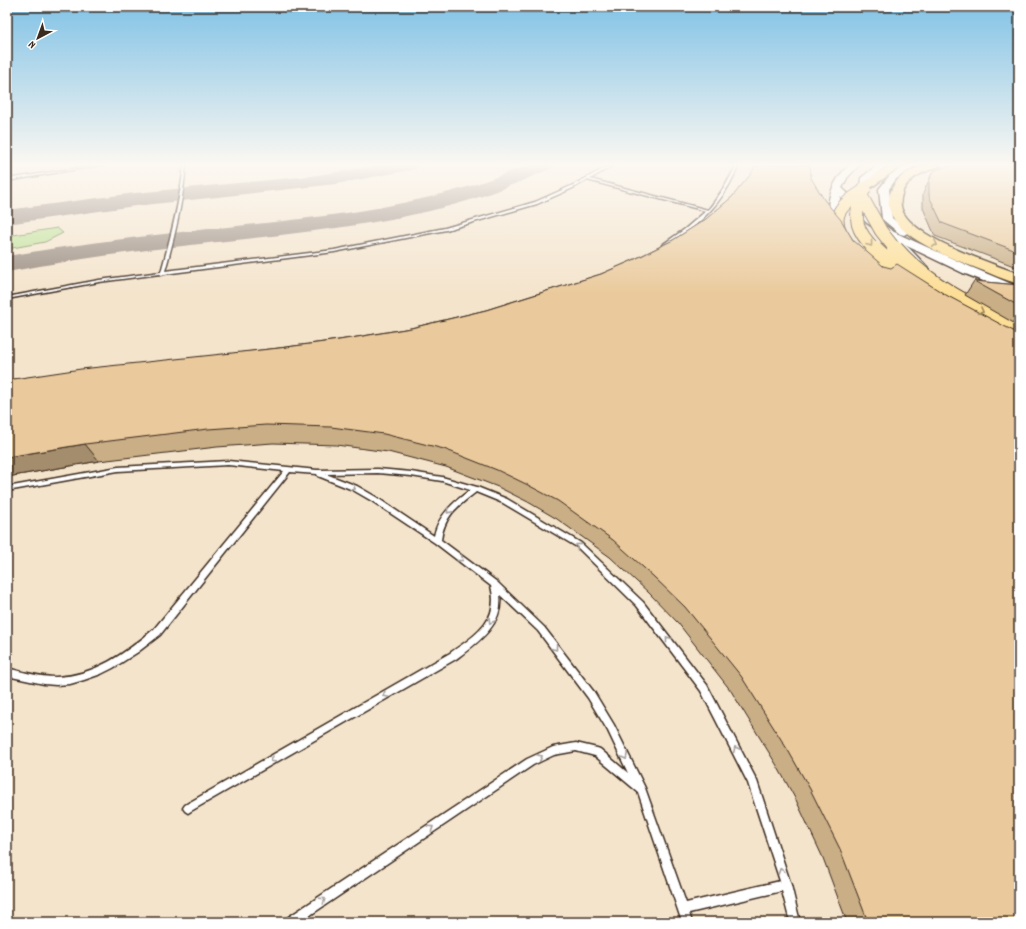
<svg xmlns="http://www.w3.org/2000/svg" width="1026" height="929" viewBox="0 0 1026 929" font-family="Dekko,sans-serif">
	<rect width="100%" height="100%" fill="#f9efe1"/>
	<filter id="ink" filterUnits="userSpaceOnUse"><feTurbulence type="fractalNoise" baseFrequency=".025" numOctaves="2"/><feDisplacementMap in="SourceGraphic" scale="8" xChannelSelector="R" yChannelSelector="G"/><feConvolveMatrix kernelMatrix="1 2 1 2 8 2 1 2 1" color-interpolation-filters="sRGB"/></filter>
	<g filter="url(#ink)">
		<path fill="#f4e4cc" d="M7 164H1019V922H7Z"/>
		<path fill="#c1e19a" stroke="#7e865c" d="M57 228 63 233 45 242 7 249V236Z"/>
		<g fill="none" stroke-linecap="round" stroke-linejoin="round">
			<path fill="#9a8c80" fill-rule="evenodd" d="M387 164H420L417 168 410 170 336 184 135 206 7 224V210L135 193 311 176Z
				M530 164H555L552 168C525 180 498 191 470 200 391 224 308 232 226 241 152 249 79 258 7 272V256C71 245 135 237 199 230 284 221 370 214 453 191 479 184 504 174 530 164Z"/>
			<path stroke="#d3c8ba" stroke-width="10" stroke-dasharray="10 5" stroke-linecap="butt" d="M915 240 933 250"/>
			<path stroke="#d3c8ba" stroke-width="13" stroke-dasharray="13 6" stroke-linecap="butt" d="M931 249 955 262"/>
			<defs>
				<path id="lane" d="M104 164H107L7 181V179Z
					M184 164H186C183 201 175 236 165 271L334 250 445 228 535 202 571 186 613 164H615L590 179 708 210C721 194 728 182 737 164H739C728 193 709 216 684 234 677 239 670 244 663 247H662V245L685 229 706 211 587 180 573 188 537 204 446 230 334 252 164 274 162 275 160 274 99 282 7 299V297L99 280 161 272C171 236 180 201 184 164Z
					M895 238H897L910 249 929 269V271H927L908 251 895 240Z
					M228 461 317 470 378 469 411 472 442 477 477 487 507 499 581 543 643 602 707 685 757 781 791 885 800 922H790L782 891 689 913 692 922H682L638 792 595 756 576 751 554 755 533 765 300 922H286L287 918 527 759 553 747 576 743 597 748 600 749 628 773 608 731 588 698 538 631 500 595C504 625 477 643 456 659L191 811 188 813 185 811 183 808 185 805 450 653C476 635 500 621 491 586L435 543 372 501 353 490 318 476 317 474 290 472 160 635 138 652 113 668 101 674 84 680 70 684 56 685 44 684 7 676V668C23 672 39 677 56 677 94 676 126 653 154 629L284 471 228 465 118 471 7 491V487L118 467ZM378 473 411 476 442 481 470 490C454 502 438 515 434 536L376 497 357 486 326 474ZM476 492 503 503 577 547 637 606 701 691 748 783 780 881 686 903 645 788 614 725 594 692 544 627 497 582 441 540C444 516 458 506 476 492Z"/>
				<path id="secondary" d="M851 164H860L847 178 842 188 875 219 894 232 971 267 1019 287V295L963 273 886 236 867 223 840 196 839 215 844 232 843 234H835C820 211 831 180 851 164Z
					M879 164H888L871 179 868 189H862L860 187 861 178Z
					M909 164H918L896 179 889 189 892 218 909 232 904 235 900 234 882 219 879 189 890 175Z"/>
				<path id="highway" d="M894 164H907L906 166 894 171 869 189H861L859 187 861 185 886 167Z
					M926 164H941L940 166C926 171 906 178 902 194 900 200 900 208 904 214 921 241 989 262 1019 274V284C1004 280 990 273 976 268 949 257 878 232 890 194 895 177 911 169 926 164Z"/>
			</defs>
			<use href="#lane" stroke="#3b2a1e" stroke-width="3"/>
			<use href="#secondary" stroke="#3b2a1e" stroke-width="3"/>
			<use href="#highway" stroke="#3b2a1e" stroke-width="3"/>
			<use href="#lane" fill="#fff" fill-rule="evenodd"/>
			<use href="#secondary" fill="#fff" fill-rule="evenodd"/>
			<use href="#highway" fill="#fdde96" fill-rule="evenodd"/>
			<defs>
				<path id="highway-bridge-far1" d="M865 188 861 195 881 231 896 250
					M861 195C853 220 856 230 875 250
					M848 244C829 219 837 207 862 192"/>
				<path id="highway-bridge" d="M874 249 890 264 916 285
					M895 249C927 286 976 309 1019 330"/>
			</defs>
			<use href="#highway-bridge-far1" stroke="#3b2a1e" stroke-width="14" stroke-linecap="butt"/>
			<use href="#highway-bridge" stroke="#3b2a1e" stroke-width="18" stroke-linecap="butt"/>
			<use href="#highway-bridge-far1" stroke="#fdde96" stroke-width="12"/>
			<use href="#highway-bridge" stroke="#fdde96" stroke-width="16"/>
		</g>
		<path fill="#c9ae86" stroke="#3b2a1e" d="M1019 164V268L935 236 923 208V194L932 173Z
			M751 174 811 178 1019 922H847L823 858 796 800 776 764 731 691 678 623 649 593 610 557 557 519 528 502 498 487 446 467 388 452 336 445 273 443 217 447 99 461 7 477V380L279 348 339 340 411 328 486 310 601 274 631 261 673 240 706 219 732 197Z
			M974 281 1019 285V326L965 295Z"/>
		<path fill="#a48d6d" stroke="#3b2a1e" d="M85 444 99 461 7 477V457Z"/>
		<path fill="#eaca9c" stroke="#3b2a1e" d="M756 164H810L811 178 825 201 841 220 853 240 883 266 891 268 897 264 946 295 1019 334V922H868L840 849 810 789 789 752 741 676 685 607 654 577 613 540 558 501 528 485 497 470 444 449 384 434 331 427 266 425 208 429 85 444 7 457V380L81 369 279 348 339 340 411 328 486 310 601 274 631 261 673 240 706 219 732 197 751 174Z
			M954 164H1019V252L942 223 929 196V182L932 173 936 170Z
			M974 281 1019 285V306Z"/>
		<defs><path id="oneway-chevron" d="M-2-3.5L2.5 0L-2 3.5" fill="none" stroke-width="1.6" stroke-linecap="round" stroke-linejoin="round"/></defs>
		<g stroke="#9c845a">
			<use href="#oneway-chevron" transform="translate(870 244) rotate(53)"/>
			<use href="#oneway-chevron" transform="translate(935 244) rotate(27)"/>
			<use href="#oneway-chevron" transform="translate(981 311) rotate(29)"/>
		</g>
		<g stroke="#a79f9a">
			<use href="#oneway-chevron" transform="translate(353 488) rotate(25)"/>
			<use href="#oneway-chevron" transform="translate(449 511) rotate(131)"/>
			<use href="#oneway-chevron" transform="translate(578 546) rotate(-143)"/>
			<use href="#oneway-chevron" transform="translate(461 559) rotate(37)"/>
			<use href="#oneway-chevron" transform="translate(491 621) rotate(121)"/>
			<use href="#oneway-chevron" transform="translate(668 639) rotate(-128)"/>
			<use href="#oneway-chevron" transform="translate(555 648) rotate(53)"/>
			<use href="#oneway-chevron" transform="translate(385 695) rotate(150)"/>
			<use href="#oneway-chevron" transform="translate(736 749) rotate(-117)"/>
			<use href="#oneway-chevron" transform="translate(540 757) rotate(-25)"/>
			<use href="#oneway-chevron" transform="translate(625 757) rotate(63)"/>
			<use href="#oneway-chevron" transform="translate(273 760) rotate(150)"/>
			<use href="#oneway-chevron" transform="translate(431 828) rotate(-34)"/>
			<use href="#oneway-chevron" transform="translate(781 871) rotate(-108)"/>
			<use href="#oneway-chevron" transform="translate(323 900) rotate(-34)"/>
		</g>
	</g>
	<linearGradient id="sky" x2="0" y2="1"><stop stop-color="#81c2e6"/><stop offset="0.56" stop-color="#fcf8f2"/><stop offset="1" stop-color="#fcf8f2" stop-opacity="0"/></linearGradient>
	<rect width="1026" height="294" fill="url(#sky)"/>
	<rect width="1026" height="929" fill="none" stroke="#fff" stroke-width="24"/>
	<rect x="12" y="12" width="1002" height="905" fill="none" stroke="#3b2a1e" stroke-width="1.5" filter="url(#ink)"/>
	<g transform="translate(38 38) rotate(221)" stroke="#ffffff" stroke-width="3" paint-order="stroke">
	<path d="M0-3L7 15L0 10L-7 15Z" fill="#3b2a1e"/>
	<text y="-6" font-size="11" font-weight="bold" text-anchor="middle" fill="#3b2a1e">N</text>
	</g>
</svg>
